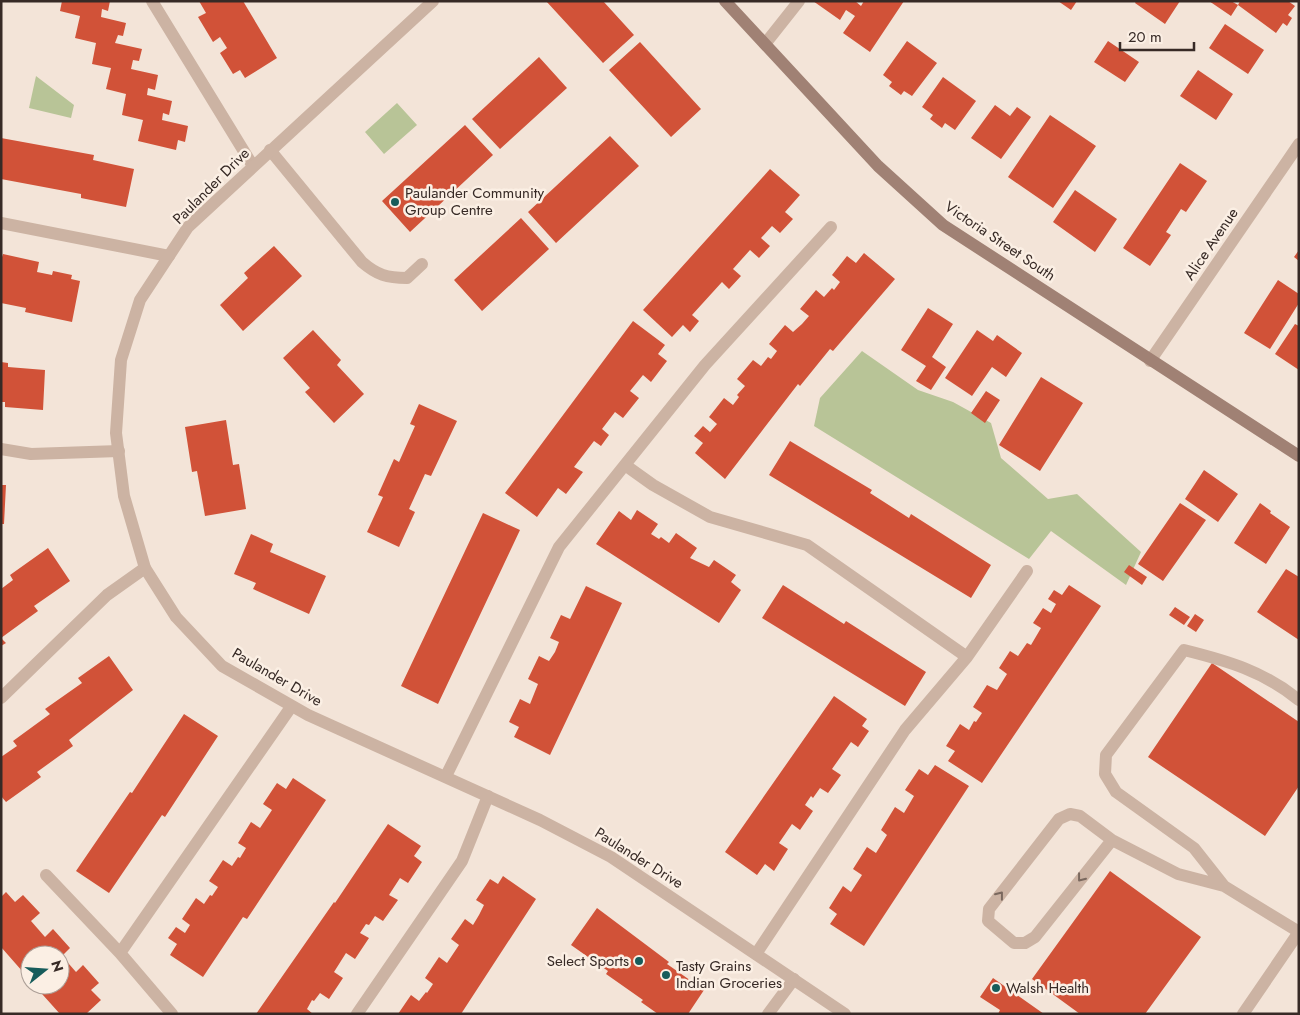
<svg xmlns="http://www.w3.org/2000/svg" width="1300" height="1015" viewBox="0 0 1300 1015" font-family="Jost,sans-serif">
	<rect width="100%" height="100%" fill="#f3e4d8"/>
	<path fill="#b8c497" d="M36 76 74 105 71 118 29 108Z
		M397 103 417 125 384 154 365 132Z
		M862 351 918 390 953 402 991 423 1001 458 1048 499 1077 494 1141 552 1126 585 1051 531 1029 559 814 426 820 398Z"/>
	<path fill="#d15238" d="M62 1H110L108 11 102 9 101 17 126 23 123 36 118 35 115 43 142 49 139 61 133 60 131 69 158 75 155 90 148 88 147 95 172 101 169 115 163 113 162 120 188 126 185 142 178 140 176 150 138 141 143 120 122 115 126 94 106 89 111 68 92 64 96 43 75 38 80 16 60 11Z
		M199 1H243L277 58 245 78 240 70 233 74 220 53 227 48 220 37 213 42 198 17 206 13Z
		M546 1H603L634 35 603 63Z
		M813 1H855L861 6 864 1H904L870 52 843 33 855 16 846 10 840 20Z
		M1058 1H1077L1071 10Z
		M1136 1H1180L1165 24 1135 3Z
		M1209 1H1231L1238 5 1231 16Z
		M1240 1H1288L1295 6 1288 15 1292 18 1287 26 1283 23 1276 33 1238 5Z
		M1225 24 1264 50 1248 74 1209 48Z
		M907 41 937 63 912 96 904 91 901 95 889 86 892 82 883 75Z
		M1108 41 1139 62 1125 82 1094 62Z
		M640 42 701 109 671 137 609 70Z
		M539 57 567 88 500 149 472 119Z
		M1198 70 1233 94 1216 120 1180 96Z
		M943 77 976 101 955 130 945 123 942 128 930 119 933 115 922 107Z
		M995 105 1010 116 1017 107 1031 117 1001 159 971 138Z
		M1050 115 1096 146 1053 208 1008 177Z
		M465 125 493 155 410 232 382 201Z
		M610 136 639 166 556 243 528 212Z
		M1 138 94 155 93 160 134 169 126 207 81 198V194L1 179Z
		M1180 163 1207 181 1186 212 1181 209 1166 232 1171 235 1150 266 1123 248Z
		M770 169 800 195 785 212 793 219 780 233 772 226 761 238 770 246 759 258 750 250 733 269 741 276 729 289 722 282 692 315 699 321 690 332 683 325 672 337 643 310Z
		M1075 190 1117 219 1095 252 1053 222Z
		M521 218 549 249 482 311 454 280Z
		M274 246 302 276 243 331 220 305 248 278 244 273Z
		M1299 250V261L1294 257Z
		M864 253 895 279 833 351 830 349 800 386 798 384 725 479 695 453 703 443 694 436 703 426 710 432 717 424 709 417 724 398 733 405 739 397 737 395 745 386 737 379 753 360 761 366 768 357 771 359 777 351 769 344 785 325 793 332 802 324 809 316 800 309 816 290 824 297 832 288 834 290 840 282 832 275 847 256 856 263Z
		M3 254 39 262 37 272 52 275 53 271 72 275 71 279 80 281 72 322 25 312 26 308 1 303V260Z
		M1278 280 1299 294V303L1270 349 1244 333Z
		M928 308 953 324 932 357 946 367 931 390 916 381 926 366 901 350Z
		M633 321 665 345 658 354 667 361 651 382 643 375 630 391 639 398 623 418 615 412 602 429 609 435 601 446 594 441 574 467 583 472 566 494 558 488 537 517 505 493Z
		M1295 324 1299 326V370L1275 354Z
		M313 330 341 360 337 365 364 394 334 423 305 392 310 388 283 358Z
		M977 330 993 341 997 335 1022 353 1006 377 992 367 972 396 945 378Z
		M1 362 8 363V367L45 370 43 410 5 407V402H1Z
		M1041 377 1083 403 1040 471 999 445Z
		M986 391 1000 400 985 423 971 413Z
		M419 404 457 421 431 476 425 474 409 509 415 512 399 547 367 532 383 497 378 495 394 459 399 462 415 426 410 424Z
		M226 420 233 465 239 464 246 509 205 516 197 471 192 472 185 427Z
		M790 441 872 490 870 493 909 518 911 514 991 565 971 598 769 475Z
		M1204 470 1238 494 1218 522 1185 499Z
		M1 485H6L4 524H1Z
		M1180 503 1206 520 1163 581 1138 564Z
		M1260 503 1271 511 1270 513 1290 527 1266 564 1234 543Z
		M637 510 658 524 651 534 659 539 661 537 669 543 676 533 697 548 690 558 709 567 714 560 736 575 731 582 741 590 719 623 596 544 619 511 631 520Z
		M483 513 520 530 438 704 401 686Z
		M251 534 273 544 270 552 326 576 309 614 253 589 256 583 234 574Z
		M48 548 70 581 34 606 38 611 1 638 6 643 1 646V589L13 580 10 575Z
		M1129 565 1147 577 1142 585 1124 572Z
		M1286 569 1299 577V640L1257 612Z
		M783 585 844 624 846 621 926 672 905 706 762 618Z
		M1069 585 1101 606 982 783 948 761 955 751 946 746 960 724 969 730 974 721 976 722 982 713 973 707 987 685 997 690 1007 674 999 668 1010 651 1018 656 1027 643 1031 645 1041 628 1033 623 1043 608 1051 613 1056 604 1048 599 1054 590 1062 595Z
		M586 586 622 603 550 755 514 737 519 727 509 722 520 699 530 704 538 684 528 679 539 656 549 661 555 652 559 642 550 638 561 615 570 619Z
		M1175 607 1190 617 1184 625 1169 615Z
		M1195 614 1204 620 1196 632 1187 626Z
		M109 656 133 690 69 740 73 746 37 772 41 777 6 802 1 796V757L17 746 13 741 50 714 45 709 82 683 78 678Z
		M1212 663 1299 722V786L1265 836 1148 757Z
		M834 696 867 719 862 726 869 731 858 747 851 742 832 769 841 775 828 793 820 788 813 798 811 796 805 805 813 811 800 830 792 824 779 843 788 849 774 871 765 864 757 875 725 852Z
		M184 714 218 736 165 817 162 815 109 893 76 871 130 792 132 793Z
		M935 765 969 786 864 946 830 924 837 914 829 908 843 886 851 892 862 875 853 869 867 847 876 853 887 835 881 830 895 807 904 813 914 796 905 790 919 769 928 775Z
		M293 778 326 800 247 919 243 917 203 977 170 955 177 944 168 938 176 927 185 933 190 925 182 919 196 898 204 904 210 895 212 896 218 887 209 881 223 860 232 866 238 857 240 858 246 848 238 843 251 822 260 828 272 810 263 804 277 783 286 789Z
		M388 824 421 846 414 856 422 862 408 883 400 878 389 895 398 900 383 921 375 916 369 925 366 924 360 933 369 938 355 959 346 953 334 972 343 978 329 999 320 993 314 1001 312 1000 307 1009 313 1014H256L334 902 335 903Z
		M1110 871 1201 937 1145 1014H1080L1032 979Z
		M503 876 536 899 461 1014H398L411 995 419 1001 426 992 427 993 433 984 425 978 439 957 447 963 459 945 451 939 465 919 473 925 479 915 484 905 476 900 490 879 498 884Z
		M6 892 15 902 23 895 40 913 31 921 45 937 53 929 70 948 62 956 76 972 83 965 99 983 91 990 101 1000 86 1014H60L34 985H60V955H30V980L1 947V897Z
		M597 908 669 962 667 964 704 990 688 1014H658L641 1002 643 1000 606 974 608 971 571 945Z
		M993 978 1044 1014H998L1000 1010 980 997Z"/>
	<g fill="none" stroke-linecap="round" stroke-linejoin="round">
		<path stroke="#ccb3a3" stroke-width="12" d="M152 1 253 166
			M765 44 799 1
			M270 150 362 262C377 275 387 278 407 278L422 264
			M1 223 169 256
			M1 449 31 454 119 451
			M625 465 653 485 710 517 807 545 967 657
			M1 698 107 595 145 568
			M446 776 559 547 705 365 831 227
			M1112 840 1035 937 1025 943H1014L988 921 989 909 1059 819 1070 814 1080 816 1112 840 1178 874 1224 886
			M46 875 120 953 172 1014
			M1299 932 1224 886 1194 848 1116 792 1105 774 1106 755 1184 650C1228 661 1263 671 1299 700
			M120 953 291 707
			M756 954 905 730 967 657 1027 571
			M357 1014 462 861 488 796
			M768 1014 794 979"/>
		<path stroke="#ccb3a3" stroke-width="12" d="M433 1 188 227 140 300 121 360 116 433 124 496 145 568 176 617 222 666 308 715 540 820 611 857 845 1014
			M1150 361 1299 144
			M1243 1014 1299 932"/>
		<path stroke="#a08174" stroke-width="12" d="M725 1 878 166 943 225 1299 456"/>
	</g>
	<defs><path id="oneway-chevron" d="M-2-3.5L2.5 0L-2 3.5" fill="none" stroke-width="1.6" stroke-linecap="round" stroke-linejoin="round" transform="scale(1.25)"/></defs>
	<g stroke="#7a685e">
		<use href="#oneway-chevron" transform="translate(1081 878) rotate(128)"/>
		<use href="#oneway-chevron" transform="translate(1000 895) rotate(-52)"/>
	</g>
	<g fill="#175c5b" stroke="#fbefe4" stroke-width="2">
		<circle cx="395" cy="202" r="5"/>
		<circle cx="639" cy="961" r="5"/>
		<circle cx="666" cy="975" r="5"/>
		<circle cx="996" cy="988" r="5"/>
	</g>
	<g text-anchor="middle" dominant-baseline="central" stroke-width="5" stroke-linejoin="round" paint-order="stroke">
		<g font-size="15" fill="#372a26" stroke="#fbefe4">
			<text transform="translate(211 186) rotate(-45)">Paulander Drive</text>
			<text transform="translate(1000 241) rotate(34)">Victoria Street South</text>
			<text transform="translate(1211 244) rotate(-56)">Alice Avenue</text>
			<text transform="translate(277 677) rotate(30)">Paulander Drive</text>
			<text transform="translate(639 858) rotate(32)">Paulander Drive</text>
		</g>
		<g font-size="15" fill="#372a26" stroke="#fbefe4" text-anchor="start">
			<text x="405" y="193">Paulander Community<tspan x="405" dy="17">Group Centre</tspan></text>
			<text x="629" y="961" text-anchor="end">Select Sports</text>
			<text x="676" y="966">Tasty Grains<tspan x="676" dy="17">Indian Groceries</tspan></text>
			<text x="1006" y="988">Walsh Health</text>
		</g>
	</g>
	<rect width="1300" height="1015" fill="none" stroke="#372a26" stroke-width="5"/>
	<g transform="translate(45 970) rotate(73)"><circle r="24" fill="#fbefe4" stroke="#ada098"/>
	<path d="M0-4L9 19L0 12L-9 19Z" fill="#175c5b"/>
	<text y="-8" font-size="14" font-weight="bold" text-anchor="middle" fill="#372a26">N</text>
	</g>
	<path d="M1120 42v8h74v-8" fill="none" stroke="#372a26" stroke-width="2.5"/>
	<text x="1128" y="42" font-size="15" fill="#372a26" stroke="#fbefe4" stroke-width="4" paint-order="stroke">20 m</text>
</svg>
